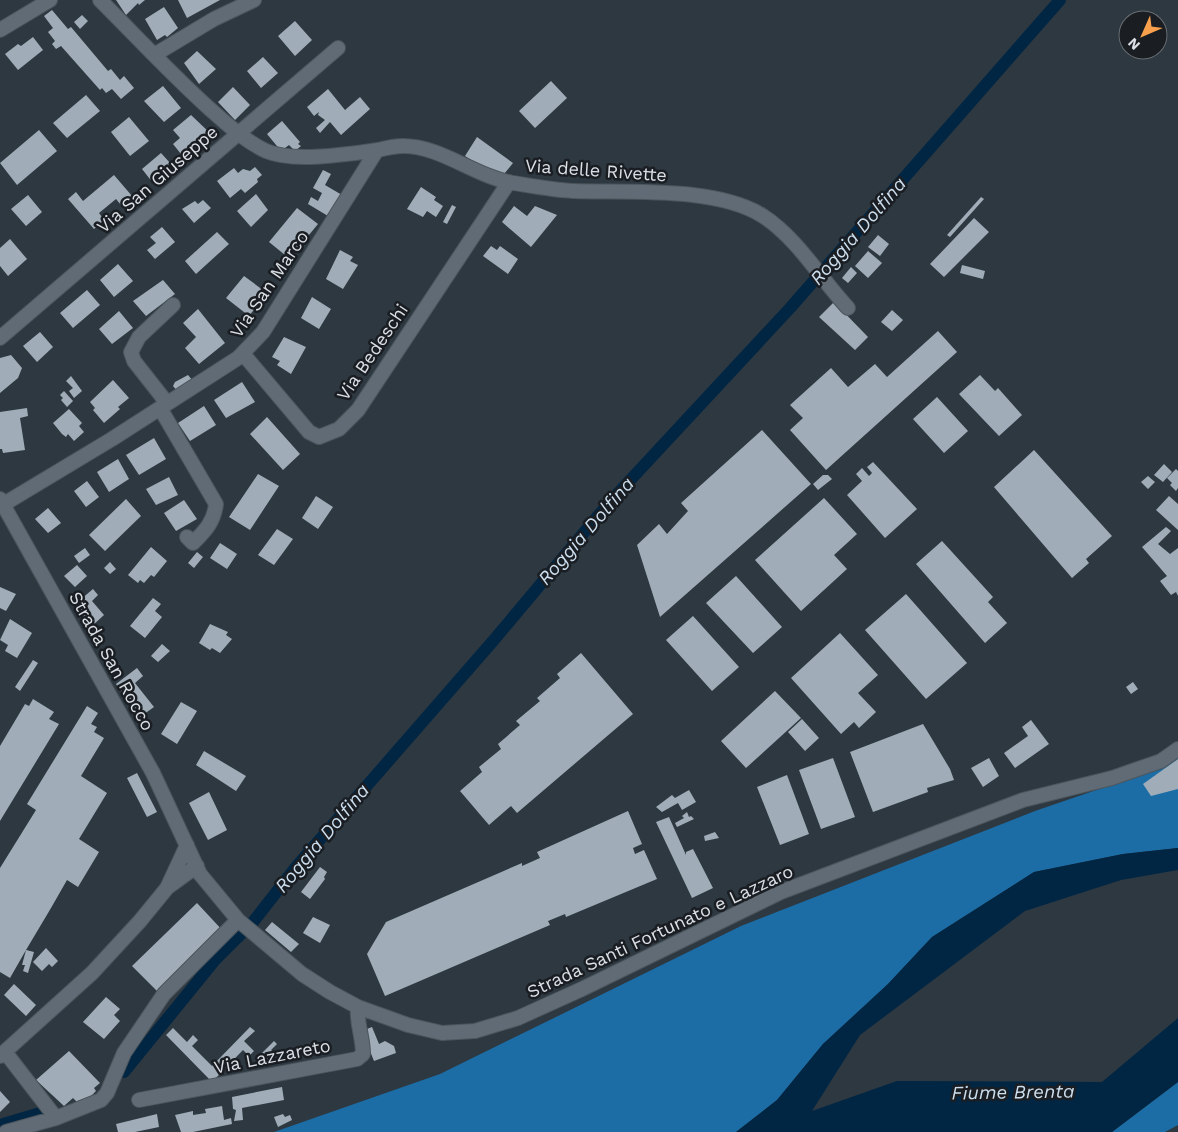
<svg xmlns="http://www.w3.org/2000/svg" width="1178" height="1132" viewBox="0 0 1178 1132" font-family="'Work Sans',sans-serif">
	<rect width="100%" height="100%" fill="#2d3841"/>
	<path fill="#1c6da6" d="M1178 753V848L1123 854 1034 872 932 937 888 984 823 1044 777 1100 736 1132H274L440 1074 741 926 1035 811 1143 774Z
		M1178 1082V1125L1165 1132H1112Z"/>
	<path fill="#002644" d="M1178 848V870L1121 880 1025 911 860 1035 812 1111 897 1081 1102 1082 1178 1018V1082L1112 1132H736L777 1100 823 1044 888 984 932 937 1034 872 1123 854Z"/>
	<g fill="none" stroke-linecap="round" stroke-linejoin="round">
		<path stroke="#002644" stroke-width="12" d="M124 1072 215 960 253 922 296 867 493 641 608 504 791 307 1060 0
			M0 1125 40 1113"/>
	</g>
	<path fill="#a0adb8" d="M116 0H145L139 5 138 3 126 15Z
		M178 0H220L187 18Z
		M164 7 178 28 167 37 165 35 157 40 145 19Z
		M52 10 68 29 71 27 108 71 111 69 120 80 124 76 134 88 121 99 112 89 106 93 102 88 100 90 61 46 56 49 52 44 55 41 48 32 53 28 44 16Z
		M82 15 88 21 80 29 74 22Z
		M295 21 312 40 295 56 278 36Z
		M33 37 43 50 18 70 5 54 18 44 21 46Z
		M197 51 216 69 199 84 184 63Z
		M263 57 278 73 261 88 247 71Z
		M551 81 567 98 535 128 519 111Z
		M163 86 181 108 164 122 144 101Z
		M233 87 250 105 235 120 218 102Z
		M328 89 345 110 360 97 370 109 341 135 330 122 320 133 316 128 325 120 318 115 319 112 314 116 307 107Z
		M86 95 100 111 67 138 53 123Z
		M191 115 211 134 190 152 187 148 181 154 173 144 180 138 173 130Z
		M129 117 149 141 130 156 111 132Z
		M282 121 300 142 298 144 301 146 295 151 289 145 281 151 267 134Z
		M39 130 57 151 17 185 0 163Z
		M477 137 513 163 500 179 465 156Z
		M161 153 171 164 164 170 166 172 153 183 142 169Z
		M255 167 262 175 257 179 258 182 245 193 241 189 230 198 217 181 234 168 238 173 243 169 250 171Z
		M323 170 331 174 325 185 342 195 328 216 308 204 311 197 318 201 322 193 313 188Z
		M114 175 132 196 121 205 116 199 99 213 104 220 94 229 68 199 76 192 83 201Z
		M421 187 436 197 434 200 443 206 436 217 427 211 423 217 407 209Z
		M256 194 268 210 251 227 237 211Z
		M28 195 42 212 26 226 11 209Z
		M981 197 984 199 950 237 947 235Z
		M203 200 211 208 194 223 182 209 195 201 198 204Z
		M452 205 456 207 447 224 443 222Z
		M514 206 527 216 535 206 557 215 531 247 502 222Z
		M297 208 318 224 295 252 291 248 285 255 269 242Z
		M974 218 989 232 944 277 930 264Z
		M162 227 175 242 155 259 147 250 156 243 150 237Z
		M217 232 229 244 196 274 185 261Z
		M878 235 889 244 880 256 868 247Z
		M10 239 27 259 8 276 0 266V248Z
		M491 246 497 250 500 246 518 259 508 274 483 256Z
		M340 250 353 257 350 261 358 265 343 289 326 279Z
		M868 251 882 263 868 278 855 266Z
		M118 264 133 281 114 297 100 280Z
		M962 265 985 271 983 279 960 273Z
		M851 267 857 273 848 283 842 278Z
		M244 276 267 293 249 316 226 298Z
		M163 280 175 294 146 316 133 301Z
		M87 290 100 305 73 328 60 313Z
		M312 297 331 309 319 329 301 318Z
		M834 302 868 337 855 350 819 317Z
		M198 309 225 343 199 364 185 348 196 337 183 323Z
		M892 310 903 320 892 331 881 322Z
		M119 311 133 328 112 344 99 329Z
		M938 331 957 352 826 470 790 430 803 418 790 405 831 368 848 387 875 364 887 377Z
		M40 332 53 347 37 362 23 346Z
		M284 337 306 347 291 374 277 365 280 361 272 357Z
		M11 355 22 368 18 378 0 393V358Z
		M188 375 193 381 178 392 173 386 175 382Z
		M980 375 995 391 998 388 1022 415 999 436 959 394Z
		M71 376 82 391 74 398 69 391 73 388 66 381Z
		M113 380 129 398 118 407 120 409 104 423 93 410 95 408 90 402Z
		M242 382 255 402 226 418 214 400Z
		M64 391 73 401 67 407 61 400 63 398 60 395Z
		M937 397 968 431 944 453 913 419Z
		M204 406 216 425 190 441 178 423Z
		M27 408 28 416 20 418 25 450 3 453 2 449H0V412Z
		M69 409 82 423 79 426 84 432 74 441 68 434 66 437 62 434 53 423Z
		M267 417 300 454 283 470 250 434Z
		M762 430 811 484 660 617 637 545 659 524 667 534 688 511 681 503Z
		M154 438 166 459 139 475 126 455Z
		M1034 450 1112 536 1086 559 1089 563 1072 578 994 487Z
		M118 459 129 479 109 492 97 472Z
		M873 462 917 509 885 538 847 495 862 481 856 474 862 468 869 476 872 473 867 467Z
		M1164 464 1172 472 1163 482 1154 475Z
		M1176 469 1178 471V488L1176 491 1170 485 1172 483 1167 478Z
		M258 474 279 486 250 530 229 517Z
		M823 475H828L832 479 818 490 813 484Z
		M1148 476 1155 482 1148 489 1141 482Z
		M169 477 178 495 156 505 146 489Z
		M87 481 99 497 86 507 74 491Z
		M316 496 333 507 318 529 302 518Z
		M1169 496 1178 504V530L1156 510Z
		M824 498 857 534 834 555 847 569 801 611 755 560Z
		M126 499 141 516 105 551 89 535Z
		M184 500 197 519 176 531 164 513Z
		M48 508 61 523 48 533 35 519Z
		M1166 527 1171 531 1158 544 1170 554 1178 548V596L1176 592 1171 595 1160 581 1167 576 1142 547Z
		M277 529 293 539 274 565 258 555Z
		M942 541 993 597 988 602 1007 623 985 643 916 564Z
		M220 543 237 554 227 569 210 558Z
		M151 547 167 561 154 577 151 575 144 583 140 580 138 583 128 575Z
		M85 548 90 555 79 563 74 556Z
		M197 552 203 557 194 568 188 563Z
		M110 562 116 569 110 574 104 568Z
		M77 565 87 576 75 587 64 576Z
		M736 576 782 627 753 653 706 603Z
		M0 587 16 594 6 611 0 608Z
		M93 589 98 595 92 601 104 615 92 626 74 605Z
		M906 594 967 663 926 699 865 630Z
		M153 598 161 604 155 611 162 617 145 638 130 626Z
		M693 616 739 667 712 691 666 640Z
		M10 619 32 633 17 658 5 651 8 645 0 640Z
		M210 624 228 632 226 635 232 639 220 653 212 648 210 650 199 643Z
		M840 633 878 675 858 693 876 712 859 728 854 722 841 734 791 678Z
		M162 644 170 651 158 662 151 656Z
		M581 653 633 714 517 813 511 806 489 825 460 791 482 772 479 767 501 749 498 744 520 725 516 721 540 701 537 698 560 678 557 674Z
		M33 660 38 663 20 691 15 687Z
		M137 668 143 676 135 683 154 707 140 717 116 684Z
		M1133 682 1138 689 1131 694 1126 687Z
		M775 691 801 718 746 768 721 741Z
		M33 699 54 712 49 719 59 724 0 821V746L25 704 29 706Z
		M181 702 197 711 177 744 161 734Z
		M87 706 98 713 91 724 97 727 94 732 104 738 81 776 107 793 79 839 99 852 78 887 67 880 51 908 26 950 34 952 28 973 23 971 25 965H22L26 950 10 978 0 972V868L36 810 27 804Z
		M802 719 819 738 805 751 788 732Z
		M1031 720 1049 744 1015 768 1004 753 1028 736 1022 727Z
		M923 724 950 769 954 780 927 788 928 792 873 812 850 752Z
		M204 751 246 776 236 791 196 765Z
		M833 758 855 817 821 829 799 770Z
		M989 758 999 776 983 787 971 768Z
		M1178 759V789L1151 796 1143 784Z
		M137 773 157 812 147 817 127 778Z
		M787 775 809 834 780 845 757 787Z
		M689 790 696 802 682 810 678 803 662 812 656 807 672 795 675 798Z
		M209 792 227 830 208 840 189 803Z
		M628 811 642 844 633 848 635 854 644 850 657 879 566 917 565 914 548 921 550 925 385 996 367 954 386 922 522 863V866L540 858 537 852Z
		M687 812 689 817 691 816 694 819 677 827 675 823 684 818 682 816Z
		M669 817 686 855V852L693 849 713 888 692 898 656 822Z
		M715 832 719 838 705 841 704 836Z
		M320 867 327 872 324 877 325 879 310 899 301 892Z
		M197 903 224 932 160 994 132 966Z
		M313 917 330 925 320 943 303 933Z
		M272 922 299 944 291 952 265 930Z
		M46 948 58 961 52 967 49 964 42 971 33 962Z
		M14 984 36 1005 26 1016 4 995Z
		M106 997 120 1009 114 1015 120 1021 104 1039 83 1022Z
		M250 1027 255 1031 244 1041 254 1051 249 1056 243 1050 212 1082 166 1035 173 1028 187 1042 193 1035 198 1040 192 1046 212 1066Z
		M372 1027 379 1044 385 1041 394 1046 396 1053 374 1061 362 1031Z
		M274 1041 277 1044 271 1050 277 1055 269 1063 261 1054Z
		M69 1051 100 1083 94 1088 96 1091 81 1106 73 1098 64 1106 36 1080Z
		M282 1087 284 1100 242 1108 243 1120 234 1121 236 1110 233 1109 232 1097Z
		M0 1091 10 1102 0 1112Z
		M222 1106 224 1120 231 1118 232 1124 193 1132H181L175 1115 193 1111V1115L206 1113 205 1109Z
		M157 1114 159 1127 135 1132H118L116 1124Z
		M283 1114 285 1117 290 1115 292 1120 278 1127 274 1117Z"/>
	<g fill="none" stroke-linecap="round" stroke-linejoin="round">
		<defs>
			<path id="minor" d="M100 0C137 37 172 75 211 110 228 125 245 141 266 151 294 163 348 154 378 150 386 148 395 146 403 146 441 146 474 176 513 183 532 186 552 190 573 191 627 193 716 186 763 216 798 239 820 278 848 308
				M0 30 50 0
				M154 55 214 19 254 0
				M0 338 338 48
				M244 355 309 432 319 437 339 429 358 410 509 182
				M167 403 134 361 131 352 139 337 173 305
				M160 408 216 504C214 522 205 531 193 543L187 537
				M0 499 153 773 200 874 238 920 302 974 330 992 358 1007 408 1025 442 1033 475 1031 518 1018 582 989 781 892 1023 800 1112 778 1161 761 1178 749
				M4 504 112 439 238 358 263 332 377 150
				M168 887 197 866
				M5 1052 56 1118
				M0 1056 92 973 140 921 167 888 187 845
				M139 1100 357 1059 363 1054C363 1037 356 1022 358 1007
				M6 1132 56 1118 101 1100 107 1093 124 1053 164 994 238 920"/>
		</defs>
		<use href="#minor" stroke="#4c555c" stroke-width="16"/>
		<use href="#minor" stroke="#606b75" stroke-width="14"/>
	</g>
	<g text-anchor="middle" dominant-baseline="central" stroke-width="5" stroke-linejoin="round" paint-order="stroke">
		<g font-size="18" fill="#dae0e6" stroke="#1a1e23">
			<text transform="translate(596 170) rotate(4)">Via delle Rivette</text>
			<text transform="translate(157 179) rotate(-41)">Via San Giuseppe</text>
			<text transform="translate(269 284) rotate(-56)">Via San Marco</text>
			<text transform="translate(372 352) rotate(-56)">Via Bedeschi</text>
			<text transform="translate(112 661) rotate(61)">Strada San Rocco</text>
			<text transform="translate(660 931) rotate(-25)">Strada Santi Fortunato e Lazzaro</text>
			<text transform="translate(272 1056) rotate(-11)">Via Lazzareto</text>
		</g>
		<g font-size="19" font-style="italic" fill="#ccdeee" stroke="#1a1e23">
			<text transform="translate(858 231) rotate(-49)">Roggia Dolfina</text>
			<text transform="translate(586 531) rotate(-49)">Roggia Dolfina</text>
			<text transform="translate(322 838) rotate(-50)">Roggia Dolfina</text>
			<text transform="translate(1013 1092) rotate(-1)">Fiume Brenta</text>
		</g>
	</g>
	<g transform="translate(1143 35) rotate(225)"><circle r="24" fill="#1a1e23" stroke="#676c71"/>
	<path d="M0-4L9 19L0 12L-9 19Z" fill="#f9a04c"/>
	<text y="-8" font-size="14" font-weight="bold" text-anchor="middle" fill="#dae0e6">N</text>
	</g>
</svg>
